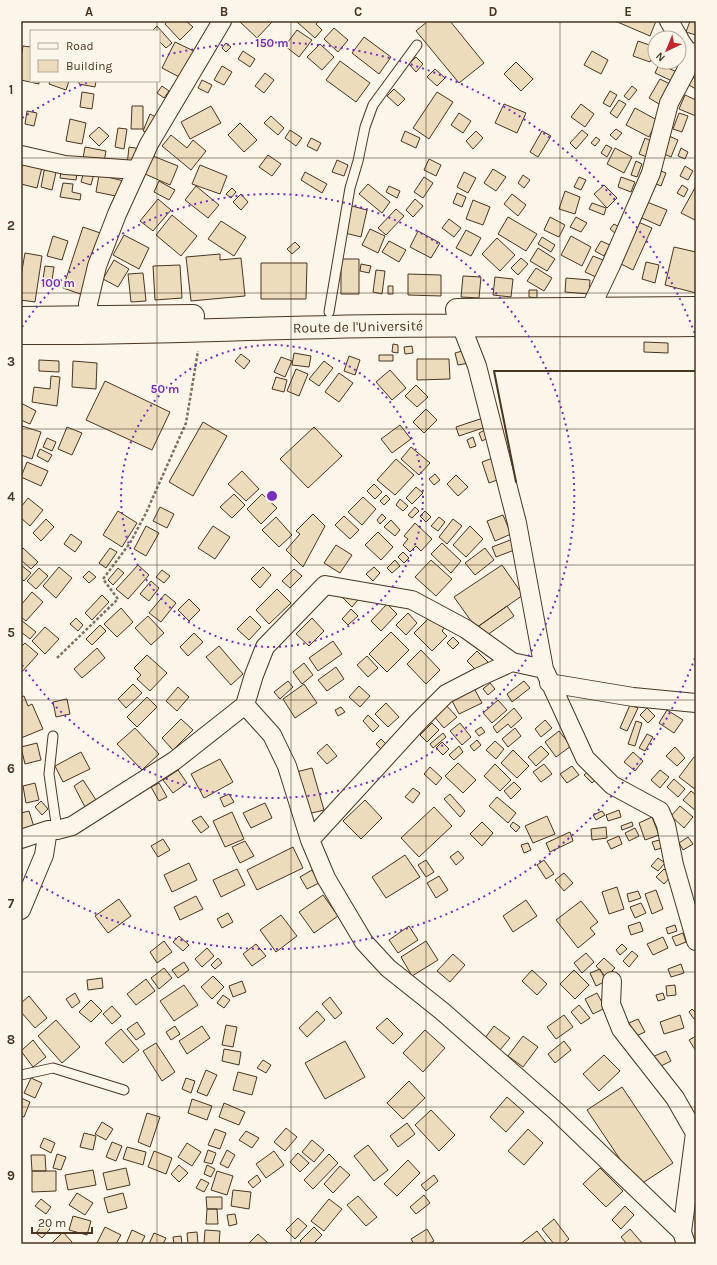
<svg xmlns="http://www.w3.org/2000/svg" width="717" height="1265" viewBox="0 0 717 1265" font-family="Karla,sans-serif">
	<rect width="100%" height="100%" fill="#fbf6e9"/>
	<path fill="#ecdcbc" stroke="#4a3520" d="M167 21H186L193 27 180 40 165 24Z
		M239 21H270L272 22 257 38Z
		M298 21H319L316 24 322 30 315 38 297 22Z
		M428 21H450L484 63 459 83 416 31Z
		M615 21H656L650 36Z
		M690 21H696V35L686 32Z
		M157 26 172 43 166 48 160 42 159 43V31H152Z
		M334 28 348 40 338 52 324 39Z
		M297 30 312 40 299 57 285 46Z
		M364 37 391 57 379 74 352 53Z
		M638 41 655 47 650 62 633 56Z
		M175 42 198 53 185 80 162 68Z
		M226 43 231 47 226 52 222 48Z
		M320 44 334 57 322 70 307 57Z
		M23 46 31 47V81H39V84L21 80V57Z
		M243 51 255 59 250 67 238 59Z
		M592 51 608 60 601 74 584 65Z
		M416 57 423 64 416 72 409 64Z
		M340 61 370 83 356 102 326 80Z
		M516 62 533 79 521 91 504 74Z
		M659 64 677 72 672 81 655 73Z
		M222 66 232 72 224 85 214 80Z
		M435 69 445 78 437 86 427 77Z
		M265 73 274 80 264 93 255 86Z
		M692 76 696 79V89L687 84Z
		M660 79 670 84 659 104 649 98Z
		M202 80 212 85 208 93 198 88Z
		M50 81H69L66 90 49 84Z
		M79 81H96L95 87 79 84Z
		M162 86 169 91 164 98 157 93Z
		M632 86 637 90 629 100 624 96Z
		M394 89 405 99 398 106 387 96Z
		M610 91 617 95 610 107 603 103Z
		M82 92 94 94 92 109 80 107Z
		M437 92 453 102 429 139 413 128Z
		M685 95 696 100V116L679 109Z
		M619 100 626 104 617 118 610 113Z
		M504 104 526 113 517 133 495 123Z
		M581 104 594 114 585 127 571 117Z
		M132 106H143V129H131Z
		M211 106 221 123 190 139 181 122Z
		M635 108 657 120 649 137 626 125Z
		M27 111 37 113 34 126 25 124Z
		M459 113 471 121 463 133 451 125Z
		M679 113 688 116 682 132 673 129Z
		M150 114 160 119 153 135 143 131Z
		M271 116 284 128 278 135 264 123Z
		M70 119 86 123 82 144 66 141Z
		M240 123 257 140 244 152 228 135Z
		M99 127 109 136 99 146 89 136Z
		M118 128 127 129 124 149 115 147Z
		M616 129 622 133 616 140 610 135Z
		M290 130 302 138 296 146 285 138Z
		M582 130 588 135 576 149 570 143Z
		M405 131 420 138 416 148 401 141Z
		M476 131 483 138 473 149 466 141Z
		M542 131 551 136 538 157 530 152Z
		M171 135 187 148 193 140 206 151 191 170 162 146Z
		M669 136 678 140 671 157 662 153Z
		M596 137 600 140 595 146 591 143Z
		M311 138 321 143 317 151 307 146Z
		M645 138 653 142 647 157 639 154Z
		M606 145 612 148 607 157 601 153Z
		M85 147 106 151 103 167 82 164Z
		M129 147 147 150 127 165Z
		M615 148 632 157 624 173 607 164Z
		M681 148 688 152 685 159 678 156Z
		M268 155 281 164 272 176 259 167Z
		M153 156 178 166 170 185 145 174Z
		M24 159 43 163 37 188 21 184V171Z
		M429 159 441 165 436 176 424 170Z
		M337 160 348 165 344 176 332 172Z
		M636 161 642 164 637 177 631 175Z
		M200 165 227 176 220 194 192 184Z
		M45 166 57 168 52 190 41 187Z
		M685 166 693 171 688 180 680 176Z
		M493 169 506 177 496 191 484 183Z
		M61 171 77 173 76 180 60 178Z
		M84 171 94 174 91 185 81 182Z
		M661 171 666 173 661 186 656 184Z
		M305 172 327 184 322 193 301 180Z
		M464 172 476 178 468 193 457 187Z
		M99 175 124 181 121 197 96 192Z
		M523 175 530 180 524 188 518 183Z
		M424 177 433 183 423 198 414 192Z
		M579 177 586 180 581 190 574 187Z
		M621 177 635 182 631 192 618 187Z
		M159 181 175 190 169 200 154 192Z
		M63 183 73 184 72 192 81 194 80 200 60 197Z
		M368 184 390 202 382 213 359 194Z
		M604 185 617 198 607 208 594 194Z
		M682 185 688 189 684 197 677 193Z
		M196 186 219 205 208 218 185 200Z
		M389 186 400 191 397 198 386 192Z
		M696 186V218L695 220 681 213Z
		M232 188 236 192 231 198 226 194Z
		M565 191 580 197 575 214 559 209Z
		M457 193 466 197 462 207 453 203Z
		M241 194 248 202 241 210 233 202Z
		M512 194 526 205 518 216 504 204Z
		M158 199 171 210 153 231 140 221Z
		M415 199 423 206 413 217 406 210Z
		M473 200 490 207 483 225 466 219Z
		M647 202 667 210 660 226 640 217Z
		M592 203 606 208 604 215 589 209Z
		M352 206 367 210 361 237 345 233Z
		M396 209 404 216 386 235 378 228Z
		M172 215 197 236 181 256 156 235Z
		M508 217 537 234 526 251 498 234Z
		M550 217 565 225 559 237 544 230Z
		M576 217 587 223 581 232 570 227Z
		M449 219 461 228 454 237 442 228Z
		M221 221 246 237 234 256 208 239Z
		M636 221 652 228 633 270 617 262Z
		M614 224 621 228 616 234 610 229Z
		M83 227 106 235 86 296 63 288Z
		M370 229 385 236 378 253 362 245Z
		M466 230 481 238 471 256 456 248Z
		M418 231 440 243 431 258 410 247Z
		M124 235 149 248 139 269 113 255Z
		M53 236 68 241 62 260 47 256Z
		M571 236 591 247 582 266 561 255Z
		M542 237 555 245 551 252 538 244Z
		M497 238 515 255 500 271 482 254Z
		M389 241 406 250 399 262 382 252Z
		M601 241 610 245 604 256 595 251Z
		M295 242 300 247 292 254 287 249Z
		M674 247 696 252V293L665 285Z
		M538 248 555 259 547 271 530 261Z
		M25 253 42 256 35 302 21 300V276Z
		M220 254V260L241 258 245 296 191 301 186 257Z
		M593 256 603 260 596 277 585 272Z
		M521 258 528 264 518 275 511 268Z
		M341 259H359V294H341Z
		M114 260 129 269 118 287 103 279Z
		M646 262 659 265 655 283 642 279Z
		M261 263H307L306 299H261Z
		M361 264 371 266 369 273 360 271Z
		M180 265 182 298 155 300 153 266Z
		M45 266 54 267 52 280 43 279Z
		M536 268 552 278 544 291 527 281Z
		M376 270 385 271 382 294 373 292Z
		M143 273 146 301 131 302 128 274Z
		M408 274 441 275V296L408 295Z
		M463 276 481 277 479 298 461 297Z
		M495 277 513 279 511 297 493 295Z
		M566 278 590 280 589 294 565 292Z
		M388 286H393V294H388Z
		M529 290H537V298L529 297Z
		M644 342 668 343V353L644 352Z
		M393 344 398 345V353L392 352Z
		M412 346 413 353 405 354 404 347Z
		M466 350 469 363 458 365 455 353Z
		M294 353 311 356 309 367 292 365Z
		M241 354 250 361 244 369 235 361Z
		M379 355H393V361H379Z
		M349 356 360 360 355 375 344 371Z
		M281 357 292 361 285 377 274 372Z
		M417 359H449L450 379 417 380Z
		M39 360 59 361V372L39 371Z
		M73 361 97 363 96 389 72 387Z
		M324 361 333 368 319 386 309 379Z
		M296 369 308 374 299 396 287 391Z
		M390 370 406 388 392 400 376 382Z
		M339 373 353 383 339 402 325 392Z
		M51 376 60 377 57 406 32 402 34 387 50 389Z
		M276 377 287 380 284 392 272 389Z
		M105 381 170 412 152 450 86 420Z
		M416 385 428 397 417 407 405 396Z
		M21 403 36 411 30 424 21 420Z
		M426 409 437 420 424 433 413 422Z
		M483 418 486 427 459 436 456 427Z
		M203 422 227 436 193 496 169 482Z
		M400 425 411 439 392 453 381 439Z
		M22 426 41 432 32 459 21 455V430Z
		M67 427 82 433 72 455 58 449Z
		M314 427 342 456 308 488 280 459Z
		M487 429 490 437 482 441 479 433Z
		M473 437 476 446 470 448 467 440Z
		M47 438 56 442 52 451 43 447Z
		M411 447 430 463 419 475 401 459Z
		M40 449 52 455 48 462 37 456Z
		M493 458 500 479 489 483 482 462Z
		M396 459 414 475 395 495 377 480Z
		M27 462 48 471 41 486 21 477Z
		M242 471 259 489 246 501 228 484Z
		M435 474 440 480 434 485 429 479Z
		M456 475 468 487 458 496 447 484Z
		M374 484 382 492 375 499 367 491Z
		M416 487 423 493 412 504 406 498Z
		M234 494 245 505 232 518 220 507Z
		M262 494 277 508 261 524 247 509Z
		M386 495 390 499 384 505 380 501Z
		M363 497 376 509 362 525 348 512Z
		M28 498 43 510 30 526 21 518V507Z
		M400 499 408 506 403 511 396 505Z
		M160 507 174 514 167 528 153 521Z
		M415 507 419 511 412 518 408 515Z
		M118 511 137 523 122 547 103 535Z
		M425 511 431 517 426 522 420 516Z
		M313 514 325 526 303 567 286 550 300 534 296 531Z
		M382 514 386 518 380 524 377 520Z
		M503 515 511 534 495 541 487 521Z
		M344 516 359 530 350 539 335 525Z
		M276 517 292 535 279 547 262 530Z
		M439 517 445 522 438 531 431 526Z
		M46 519 54 527 41 541 33 533Z
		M453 519 462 526 447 544 439 537Z
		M391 520 400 530 395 536 384 527Z
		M415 523 432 539 421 551 416 546 410 552 403 545 408 539 404 536Z
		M146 526 159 533 146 556 134 549Z
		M213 526 230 537 215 559 198 548Z
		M470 526 483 539 466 557 453 545Z
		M378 532 393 547 381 560 365 545Z
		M71 534 82 542 75 552 64 544Z
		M513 539 517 549 496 557 492 547Z
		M442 543 461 561 451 573 431 554Z
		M336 545 352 555 340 573 324 563Z
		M23 548 38 562 31 569 21 560V550Z
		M110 548 117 552 106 568 99 563Z
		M485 548 494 560 475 575 465 563Z
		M403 552 409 558 404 563 398 557Z
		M395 560 400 566 392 573 387 568Z
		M431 560 452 579 436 596 415 577Z
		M21 565 31 573 24 581 21 578Z
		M138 565 149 575 128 599 116 589Z
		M502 565 523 595 476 628 454 597Z
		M59 567 72 578 56 598 43 586Z
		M263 567 271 575 260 588 251 579Z
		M374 567 380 573 373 581 366 574Z
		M39 568 48 576 36 589 27 581Z
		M118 568 124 573 113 585 108 580Z
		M294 569 302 576 290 588 282 581Z
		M162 570 170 576 164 583 156 577Z
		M89 571 96 577 89 583 83 577Z
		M151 581 159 588 149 601 140 594Z
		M277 589 291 603 269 624 256 610Z
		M349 591 358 600 352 607 343 598Z
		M32 592 43 602 26 621 21 617V605Z
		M165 594 176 603 161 622 149 613Z
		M102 595 109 602 92 620 85 613Z
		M189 599 200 610 189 621 178 610Z
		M387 604 397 614 381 631 371 621Z
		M507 606 514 616 483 638 476 628Z
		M121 608 133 622 117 637 104 624Z
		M351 609 358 616 348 625 342 619Z
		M408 613 417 623 406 635 396 625Z
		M148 616 164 633 151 645 135 628Z
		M250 616 261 627 249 640 237 629Z
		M76 618 83 625 78 631 70 624Z
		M312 618 324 631 309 646 296 634Z
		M429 618 435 623 438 620 445 627 442 631 447 636 432 651 414 633Z
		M21 620 36 632 30 639 21 632Z
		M100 625 106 631 92 645 86 639Z
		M45 627 59 639 45 654 32 641Z
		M391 632 409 650 387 672 369 654Z
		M194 633 203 642 188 656 180 647Z
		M453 637 459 643 453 649 447 643Z
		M333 641 342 654 318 671 309 658Z
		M25 643 38 654 21 673V647Z
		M219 646 243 674 231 685 206 657Z
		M97 648 105 658 82 678 74 669Z
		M421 650 440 670 426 684 407 664Z
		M477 651 488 662 478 672 467 661Z
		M147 655 167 673 150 691 137 679 141 675 134 668Z
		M367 656 378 668 368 677 357 665Z
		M304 663 313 675 302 684 293 672Z
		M336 667 344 679 327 691 318 680Z
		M288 681 293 687 280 699 274 692Z
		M524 681 530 688 512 702 507 694Z
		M490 683 495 689 488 695 483 689Z
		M133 684 142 693 126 708 118 699Z
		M304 684 317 703 295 718 283 699Z
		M359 686 370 696 360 707 349 697Z
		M178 687 189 697 177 711 166 701Z
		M474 688 482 703 459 714 451 699Z
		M24 696 28 706 32 704 43 729 21 738V697Z
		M147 697 157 707 137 727 127 717Z
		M67 699 70 714 56 717 53 702Z
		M498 700 507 710 492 723 483 713Z
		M386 703 399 717 388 727 375 714Z
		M444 703 457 717 444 728 432 714Z
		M630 705 638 708 627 731 620 728Z
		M341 707 345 712 338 716 335 710Z
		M514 708 522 718 511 728 508 724 497 733 493 727Z
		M647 708 655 716 648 723 640 715Z
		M667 710 683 720 674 733 659 723Z
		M368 715 379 726 373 732 363 721Z
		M181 719 193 730 173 750 162 738Z
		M545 720 552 728 541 737 535 729Z
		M636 721 642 723 635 746 628 744Z
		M432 723 439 730 427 742 420 735Z
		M460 723 471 737 462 745 450 731Z
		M481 727 485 732 479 736 475 731Z
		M135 728 159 754 142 770 117 744Z
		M515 728 521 736 508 747 502 739Z
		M559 731 571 746 556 757 545 742Z
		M443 733 446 737 433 748 430 744Z
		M647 734 653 737 645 751 639 748Z
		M381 739 389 747 384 752 376 744Z
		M477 740 481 745 474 751 470 746Z
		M495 741 504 749 496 759 486 750Z
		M442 742 449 749 443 755 436 748Z
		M37 743 41 760 25 764 21 747Z
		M327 744 337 756 327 764 317 753Z
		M459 746 463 752 454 760 449 755Z
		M541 746 549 754 536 766 528 757Z
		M675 747 685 758 677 766 666 756Z
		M513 750 529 766 517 778 501 763Z
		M81 752 90 769 63 782 55 766Z
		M633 752 643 761 635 771 624 762Z
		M694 757 696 758V790L679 777Z
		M220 759 233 782 204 798 191 774Z
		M458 763 476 780 463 793 445 776Z
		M495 764 511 780 500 791 484 776Z
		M544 764 552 774 541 782 533 772Z
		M572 766 579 775 567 783 560 774Z
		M430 767 442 778 436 785 424 774Z
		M312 768 324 810 308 814 296 772Z
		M178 770 187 783 173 793 163 780Z
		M590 770 598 778 592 783 584 775Z
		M660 770 669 777 660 788 651 780Z
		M674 779 685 789 678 797 667 787Z
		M83 780 96 800 85 807 74 786Z
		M514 782 521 789 511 799 504 791Z
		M35 783 39 800 26 803 23 786Z
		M159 783 167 797 159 801 151 787Z
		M413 788 420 793 413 803 405 797Z
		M691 791 696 795V811L683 800Z
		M229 794 234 802 224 807 220 798Z
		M450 794 465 811 460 817 444 799Z
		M497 797 516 813 508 823 489 806Z
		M365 800 382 818 361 839 343 821Z
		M41 801 48 809 42 815 35 807Z
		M265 803 272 818 251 828 243 813Z
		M680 806 693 817 684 828 671 816Z
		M434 807 452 826 419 857 401 838Z
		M619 810 621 817 608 821 606 815Z
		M29 811 34 827 21 830V813Z
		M602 811 605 815 596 820 593 815Z
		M232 812 244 839 225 847 213 821Z
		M201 816 209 827 201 833 192 821Z
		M547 816 555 834 533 843 525 826Z
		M652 817 659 835 645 840 639 823Z
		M482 822 493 833 482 846 470 834Z
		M513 822 520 827 516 832 510 826Z
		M632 822 633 826 622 830 621 826Z
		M606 827 607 838 592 840 591 829Z
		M635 828 639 836 629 841 625 833Z
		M570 832 573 841 550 852 546 843Z
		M619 836 622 844 611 849 607 841Z
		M688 837 693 844 683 850 679 843Z
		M163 839 170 850 158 857 151 846Z
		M663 839 665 847 655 850 652 842Z
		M245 841 254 856 240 863 232 847Z
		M528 843 531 850 524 853 521 845Z
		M293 847 303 868 257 890 247 870Z
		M458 851 464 858 456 865 450 857Z
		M405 855 420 877 386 898 372 877Z
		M658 858 665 863 658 871 651 866Z
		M426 860 434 872 426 877 418 865Z
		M544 860 554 874 546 879 537 865Z
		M189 863 197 880 172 892 164 875Z
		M237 869 245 885 221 897 213 880Z
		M664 869 671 876 664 884 656 877Z
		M312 870 319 883 307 889 300 877Z
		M564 873 573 883 564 891 555 880Z
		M439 876 448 890 436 898 427 883Z
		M617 887 624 909 609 914 602 892Z
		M656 890 663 909 652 914 645 894Z
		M638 891 641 898 629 902 627 894Z
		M323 895 338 916 314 933 299 912Z
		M196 896 203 909 180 920 174 907Z
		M119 899 131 916 108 933 95 916Z
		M526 900 537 916 513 932 503 916Z
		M581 901 598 922 590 928 595 934 578 948 556 920Z
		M641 903 646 913 635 918 630 907Z
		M228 913 233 922 222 928 217 919Z
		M281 915 297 936 276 952 260 930Z
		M640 922 643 931 631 935 628 926Z
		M675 925 677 931 668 934 666 928Z
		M409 926 418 940 398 953 389 940Z
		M683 933 686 942 676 946 672 937Z
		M179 936 189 945 183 951 173 942Z
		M663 937 668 948 653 955 647 944Z
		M164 941 172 952 157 963 150 952Z
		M426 941 438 960 412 976 401 957Z
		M256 944 266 956 252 966 243 954Z
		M622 944 627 949 620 955 616 950Z
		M207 948 214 956 202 967 195 959Z
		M632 951 638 956 629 967 623 961Z
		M586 953 594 962 582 973 574 963Z
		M453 954 465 965 450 982 437 971Z
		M218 958 222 963 215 969 211 965Z
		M604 958 615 968 606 977 596 966Z
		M184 962 189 970 178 978 172 970Z
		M681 964 684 973 671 977 668 969Z
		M164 968 172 978 159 989 151 978Z
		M600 969 606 981 596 986 590 973Z
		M532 970 547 984 537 995 522 981Z
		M574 970 589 985 575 999 560 984Z
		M213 976 224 987 212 999 201 987Z
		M102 978 103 988 88 990 87 980Z
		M146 979 155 991 136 1005 127 994Z
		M242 981 246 992 233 997 229 986Z
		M184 985 198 1005 174 1021 160 1001Z
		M675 985 676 995 667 996 666 986Z
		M75 993 80 1002 72 1008 66 999Z
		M597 993 605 1008 593 1014 585 999Z
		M663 993 665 999 658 1001 656 995Z
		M223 995 230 1000 224 1008 217 1003Z
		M29 996 47 1018 35 1028 21 1012V1003Z
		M330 997 342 1013 335 1019 322 1004Z
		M91 1000 102 1011 91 1022 79 1012Z
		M579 1005 590 1018 581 1024 571 1012Z
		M112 1006 121 1016 112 1024 103 1014Z
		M692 1009 696 1013V1018L694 1019 689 1012Z
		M317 1011 325 1020 307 1037 299 1028Z
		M564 1015 573 1027 556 1039 547 1027Z
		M680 1015 684 1028 664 1034 660 1022Z
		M387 1018 403 1034 393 1044 376 1028Z
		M638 1019 645 1032 636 1036 629 1023Z
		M56 1020 80 1047 62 1063 38 1036Z
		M137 1022 145 1034 136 1040 127 1029Z
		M226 1025 237 1027 233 1047 222 1045Z
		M175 1026 180 1034 171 1040 166 1032Z
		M202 1026 210 1038 187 1054 179 1041Z
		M494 1026 510 1038 500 1050 485 1038Z
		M121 1029 139 1050 123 1063 105 1043Z
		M425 1030 445 1048 423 1072 403 1053Z
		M523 1036 538 1047 523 1067 508 1056Z
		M696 1036V1051L689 1040Z
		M33 1040 46 1057 33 1067 21 1051Z
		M345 1041 365 1077 325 1099 305 1063Z
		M564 1041 571 1050 555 1063 548 1054Z
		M156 1043 175 1072 162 1081 143 1051Z
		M224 1049 241 1052 239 1065 222 1061Z
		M666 1051 671 1061 655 1069 650 1058Z
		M604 1055 620 1071 599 1091 583 1074Z
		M263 1060 271 1065 266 1073 257 1068Z
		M206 1070 217 1075 207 1096 197 1092Z
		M238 1072 257 1077 252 1095 233 1090Z
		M31 1078 42 1083 35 1098 24 1093Z
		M186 1078 195 1081 191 1093 182 1089Z
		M409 1081 425 1098 403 1119 387 1103Z
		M622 1087 673 1163 638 1186 587 1110Z
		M507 1097 524 1112 506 1132 490 1117Z
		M21 1098 30 1102 24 1117 21 1116Z
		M192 1099 212 1106 207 1120 188 1113Z
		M224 1103 245 1112 239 1125 219 1117Z
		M431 1110 455 1135 439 1151 415 1125Z
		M147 1113 160 1117 150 1147 138 1142Z
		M102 1122 113 1129 106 1140 95 1134Z
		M407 1123 415 1134 398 1147 390 1136Z
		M286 1128 297 1137 285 1151 274 1142Z
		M215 1129 226 1133 220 1149 208 1145Z
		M528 1129 543 1143 524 1165 508 1151Z
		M246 1131 259 1138 252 1148 239 1140Z
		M84 1133 96 1136 93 1150 80 1147Z
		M44 1138 55 1143 51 1153 40 1147Z
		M312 1140 324 1150 314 1162 302 1152Z
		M112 1142 122 1146 116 1161 106 1157Z
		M187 1143 201 1152 192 1166 178 1157Z
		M368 1145 388 1170 374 1181 354 1156Z
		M127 1147 146 1152 143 1165 123 1159Z
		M208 1150 216 1153 212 1164 204 1162Z
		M227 1150 235 1155 228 1168 220 1164Z
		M154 1151 172 1158 166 1174 148 1167Z
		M274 1151 284 1165 266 1178 256 1164Z
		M298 1153 309 1163 300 1172 290 1162Z
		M57 1154 66 1157 61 1170 53 1168Z
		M329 1154 338 1163 313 1189 304 1180Z
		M31 1155H45L46 1171H32Z
		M408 1160 420 1173 397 1196 384 1184Z
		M179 1165 188 1173 179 1182 171 1174Z
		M207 1165 215 1169 211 1177 204 1174Z
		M340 1166 350 1175 333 1193 324 1184Z
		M126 1168 130 1185 107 1190 103 1173Z
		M600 1168 623 1191 606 1207 583 1184Z
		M93 1170 96 1185 68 1190 65 1175Z
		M32 1171H56V1191L32 1192Z
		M217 1171 233 1176 227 1195 211 1190Z
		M257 1175 261 1181 253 1188 248 1182Z
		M434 1175 438 1181 426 1191 421 1185Z
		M201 1179 209 1183 204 1192 196 1188Z
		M233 1190 251 1192 249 1209 231 1206Z
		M77 1193 93 1203 85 1215 69 1205Z
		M123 1193 127 1208 108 1213 104 1198Z
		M424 1195 430 1203 416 1214 410 1207Z
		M358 1196 377 1217 366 1226 347 1205Z
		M206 1197H222V1209H207Z
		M41 1199 51 1207 46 1214 35 1206Z
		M329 1199 342 1209 324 1231 311 1221Z
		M625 1206 634 1215 621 1229 612 1220Z
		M207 1209H217L218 1224H206Z
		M235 1214 237 1224 229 1226 227 1215Z
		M73 1216 91 1221 87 1235 69 1230Z
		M298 1218 307 1226 295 1239 286 1230Z
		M554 1219 569 1239 563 1244H554L542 1229Z
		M44 1223 50 1229 42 1238 36 1233Z
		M105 1227 121 1235 116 1244 97 1243Z
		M314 1227 322 1235 313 1244H302L300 1241Z
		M427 1229 434 1241 428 1244H414L411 1239Z
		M630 1229 643 1244H627L621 1237Z
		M132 1230 145 1236 141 1244H126Z
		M205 1230 220 1231 219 1244H204Z
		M537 1231 547 1244H520Z
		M63 1232 72 1242 71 1244H51Z
		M197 1232 198 1244H188L187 1233Z
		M154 1233 166 1238 163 1244H149Z
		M258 1234 269 1244H248Z
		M181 1236 182 1244H174L173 1237Z"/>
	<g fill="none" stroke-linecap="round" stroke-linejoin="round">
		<defs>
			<path id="lane" d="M329 312 350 188 358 161 365 127 373 105 417 45
				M53 736 49 774 57 830
				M21 1075 53 1068 124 1090"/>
			<path id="street" d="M669 21 679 38
				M679 39 692 58
				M21 155 65 165 137 170
				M590 309 611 265 651 173 669 103 696 52
				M89 318 88 304 97 266 117 214 149 144 222 21
				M461 325 477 366 517 523 544 669 585 758 612 785 660 811 666 825 674 865 696 941
				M549 683 633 697 696 703
				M245 705 254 675 265 647 325 585 412 600 466 629 512 662
				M21 839 48 830H57L72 826 174 761 245 705 272 735 287 766 310 840 326 878 364 942 388 968 442 1011 557 1112 682 1232 686 1244
				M310 840 418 722 446 694 479 677 512 662 544 669
				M21 910 44 855 48 830
				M612 981 611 1004 621 1029 675 1098 695 1133 682 1232"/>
			<path id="secondary" d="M457 310 696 308
				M21 318 193 316
				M21 333C124 334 227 329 330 327 452 324 574 326 696 325"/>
		</defs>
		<use href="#lane" stroke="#4a3520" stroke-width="11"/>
		<use href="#street" stroke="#4a3520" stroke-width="20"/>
		<use href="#secondary" stroke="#4a3520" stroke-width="24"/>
		<path stroke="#7f6f5c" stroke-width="2.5" stroke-dasharray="3 2" stroke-linecap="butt" d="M57 658 118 599 103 579 130 543 146 513 186 423 198 351"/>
		<use href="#lane" stroke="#fbf6e9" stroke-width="9"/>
		<use href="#street" stroke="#fbf6e9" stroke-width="18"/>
		<use href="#secondary" stroke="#fbf6e9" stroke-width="22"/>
		<path stroke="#4a3520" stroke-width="2" d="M516 482 494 371H696"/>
	</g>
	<path fill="none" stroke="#4a3520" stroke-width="1" stroke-opacity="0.55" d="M157 21V31M291 21V1244M426 21V1244M560 21V1244M157 81V1244M21 158H696M21 293H696M21 429H696M21 565H696M21 700H696M21 836H696M21 972H696M21 1107H696"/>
	<g fill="none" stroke="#7b2cbf" stroke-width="2" stroke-dasharray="2 4">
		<circle cx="272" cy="496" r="151"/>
		<path d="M22 327A302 302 0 1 1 22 665"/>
		<path d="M695 658A453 453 0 0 1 22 874M22 118A453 453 0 0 1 88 82M162 56A453 453 0 0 1 695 334"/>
	</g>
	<g text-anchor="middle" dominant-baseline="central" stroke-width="3" stroke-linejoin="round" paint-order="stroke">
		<g font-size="14" fill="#4a3520" stroke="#fbf6e9">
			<text transform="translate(358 327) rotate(-1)">Route de l'Université</text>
		</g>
	</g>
	<circle cx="272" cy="496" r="6" fill="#7b2cbf" stroke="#fbf6e9" stroke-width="2"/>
	<g font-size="12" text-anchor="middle" font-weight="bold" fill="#7b2cbf" stroke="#fbf6e9" stroke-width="3" stroke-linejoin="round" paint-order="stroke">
		<text x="272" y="47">150 m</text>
		<text x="58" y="287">100 m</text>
		<text x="165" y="393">50 m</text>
	</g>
	<rect width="717" height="1265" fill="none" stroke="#fbf6e9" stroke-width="44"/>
	<rect x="30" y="30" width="130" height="52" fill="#fbf6e9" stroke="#b4a999"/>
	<rect x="38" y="43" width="20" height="6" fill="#fbf6e9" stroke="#b4a999"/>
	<text x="66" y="50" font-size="12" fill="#4a3520">Road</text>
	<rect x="38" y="60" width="20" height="12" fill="#ecdcbc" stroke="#b4a999"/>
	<text x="66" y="70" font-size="12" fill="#4a3520">Building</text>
	<g transform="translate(667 50) rotate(224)"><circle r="19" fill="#fbf6e9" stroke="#b4a999"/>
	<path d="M0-3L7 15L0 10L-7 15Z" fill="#c62828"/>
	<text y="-6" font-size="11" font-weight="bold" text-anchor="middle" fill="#4a3520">N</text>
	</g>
	<path d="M32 1227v6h60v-6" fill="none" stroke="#4a3520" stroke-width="2"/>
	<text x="38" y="1227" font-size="12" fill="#4a3520" stroke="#fbf6e9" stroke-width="3" paint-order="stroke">20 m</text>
	<rect x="22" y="22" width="673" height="1221" fill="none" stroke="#4a3520" stroke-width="1.5"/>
	<g font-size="13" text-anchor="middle" font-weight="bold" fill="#4a3520">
		<text x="89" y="16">A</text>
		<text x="224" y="16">B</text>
		<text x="358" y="16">C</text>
		<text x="493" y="16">D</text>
		<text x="628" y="16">E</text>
		<text x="11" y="94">1</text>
		<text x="11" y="230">2</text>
		<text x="11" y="366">3</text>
		<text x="11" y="501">4</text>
		<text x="11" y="637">5</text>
		<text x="11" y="773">6</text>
		<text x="11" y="908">7</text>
		<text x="11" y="1044">8</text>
		<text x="11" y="1180">9</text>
	</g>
</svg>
